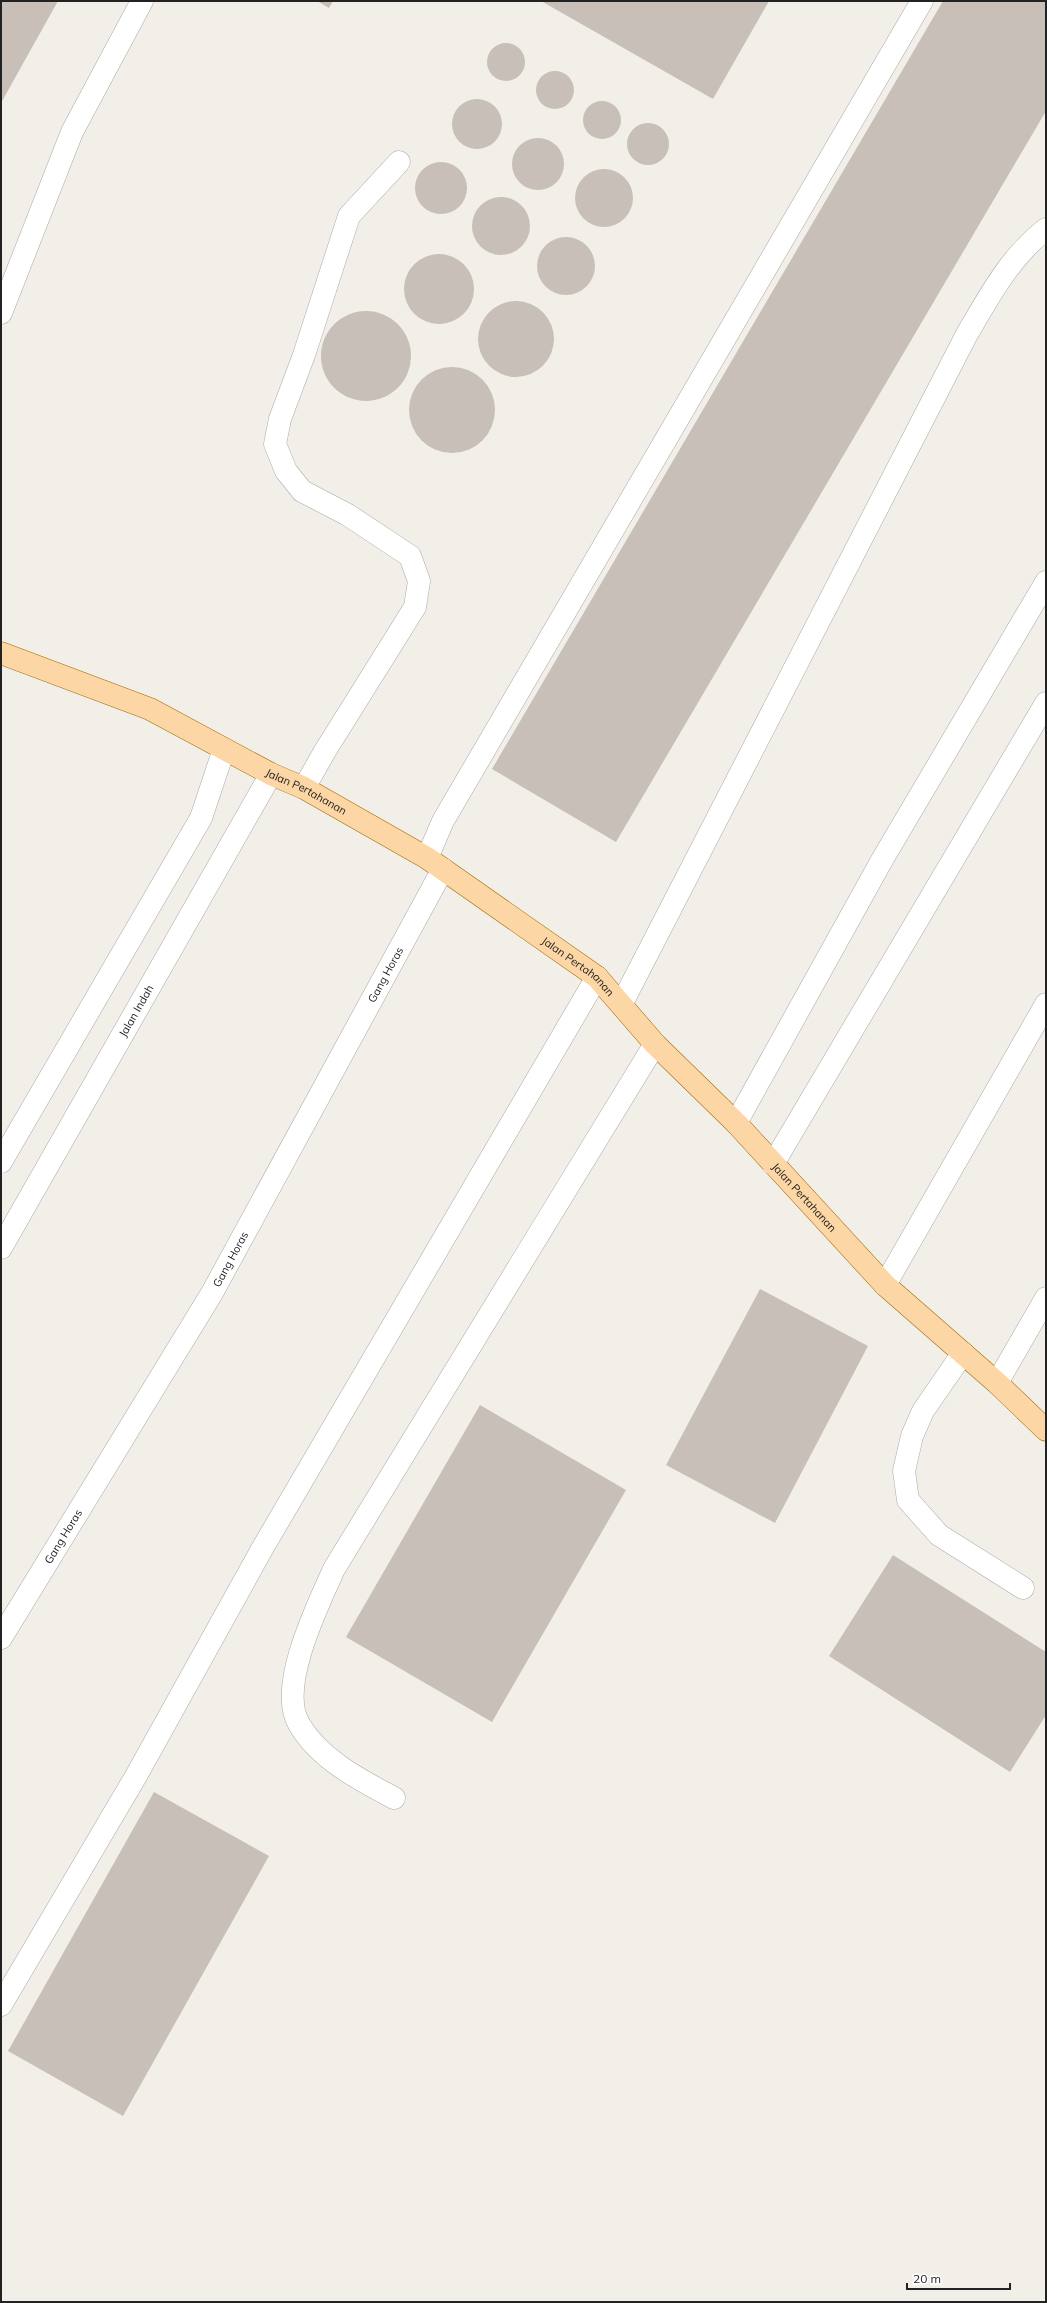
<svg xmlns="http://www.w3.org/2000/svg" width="1047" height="2303" viewBox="0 0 1047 2303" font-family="Mulish,sans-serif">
	<rect width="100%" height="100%" fill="#f2efe9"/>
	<path fill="#c7bfb8" d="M1 1H58L1 103Z
		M317 1H333L329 8Z
		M541 1H769L713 99Z
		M943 1H1046V111L616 842 492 769Z
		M487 62a19 19 0 1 1 38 0a19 19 0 1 1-38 0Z
		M536 90a19 19 0 1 1 38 0a19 19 0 1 1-38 0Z
		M452 124a25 25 0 1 1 50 0a25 25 0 1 1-50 0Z
		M583 120a19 19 0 1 1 38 0a19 19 0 1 1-38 0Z
		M627 144a21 21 0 1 1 42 0a21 21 0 1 1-42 0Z
		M512 164a26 26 0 1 1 52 0a26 26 0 1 1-52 0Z
		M415 188a26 26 0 1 1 52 0a26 26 0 1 1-52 0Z
		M575 198a29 29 0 1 1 58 0a29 29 0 1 1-58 0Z
		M472 226a29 29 0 1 1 58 0a29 29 0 1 1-58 0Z
		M537 266a29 29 0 1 1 58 0a29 29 0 1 1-58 0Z
		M404 289a35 35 0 1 1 70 0a35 35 0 1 1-70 0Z
		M478 339a38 38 0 1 1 76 0a38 38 0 1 1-76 0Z
		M321 356a45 45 0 1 1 90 0a45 45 0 1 1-90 0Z
		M409 410a43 43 0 1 1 86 0a43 43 0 1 1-86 0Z
		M760 1289 868 1346 775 1523 666 1465Z
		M480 1405 626 1490 492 1722 346 1637Z
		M893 1555 1046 1652V1715L1010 1772 829 1656Z
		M154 1792 269 1856 123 2116 8 2051Z"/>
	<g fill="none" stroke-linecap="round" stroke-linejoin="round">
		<defs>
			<g id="minor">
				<path d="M1 313 72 132 142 1"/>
				<path d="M304 788 325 751 415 607 419 581 410 556 348 515 302 491 286 471 275 444 280 419 304 355 349 216 399 162"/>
				<path d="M427 858 443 821 922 1"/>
				<path d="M622 1003 967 334C990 295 1010 257 1046 229"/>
				<path d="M736 1123 882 860 1046 582"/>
				<path d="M1 1162 201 818 224 749"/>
				<path d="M773 1164 1046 703"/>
				<path id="s1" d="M1 1248 271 774"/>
				<path d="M885 1285 1046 1004"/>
				<path d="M963 1353 923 1411 912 1436 904 1471 908 1500 939 1535 1023 1588"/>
				<path d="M997 1383 1046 1298"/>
				<path id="s2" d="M1 1638 212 1293 443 869"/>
				<path d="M394 1798C360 1780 319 1759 299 1724 277 1687 318 1605 334 1569L655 1044"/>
				<path d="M1 2005 136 1776 262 1549 597 977"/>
			</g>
			<g id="major">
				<path id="s3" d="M1 653 150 709 271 774 304 788 427 858 597 977 655 1044 736 1123 885 1285 997 1383 1046 1430"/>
			</g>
		</defs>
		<use href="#minor" stroke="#a9a9a9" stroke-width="23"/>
		<use href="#major" stroke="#a06b00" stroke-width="23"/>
		<use href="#minor" stroke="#fff" stroke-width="22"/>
		<use href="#major" stroke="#fcd6a4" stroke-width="22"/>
	</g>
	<g text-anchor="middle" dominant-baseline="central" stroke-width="3.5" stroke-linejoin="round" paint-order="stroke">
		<g font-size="11" fill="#222" stroke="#fff">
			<text stroke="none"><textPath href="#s3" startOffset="336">Jalan Pertahanan</textPath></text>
			<text stroke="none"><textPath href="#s3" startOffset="660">Jalan Pertahanan</textPath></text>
			<text stroke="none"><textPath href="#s2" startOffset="767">Gang Horas</textPath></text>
			<text stroke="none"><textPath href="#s1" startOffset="273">Jalan Indah</textPath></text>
			<text stroke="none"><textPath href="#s3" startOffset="984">Jalan Pertahanan</textPath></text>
			<text stroke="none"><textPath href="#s2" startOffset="443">Gang Horas</textPath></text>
			<text stroke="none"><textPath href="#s2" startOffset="119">Gang Horas</textPath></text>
		</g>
	</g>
	<rect width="1047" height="2303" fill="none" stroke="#222222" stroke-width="4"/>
	<path d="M907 2283v6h103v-6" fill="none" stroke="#222222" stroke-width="2"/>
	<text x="913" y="2283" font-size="12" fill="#222222" stroke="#ffffff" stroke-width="3" paint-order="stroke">20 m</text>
</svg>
